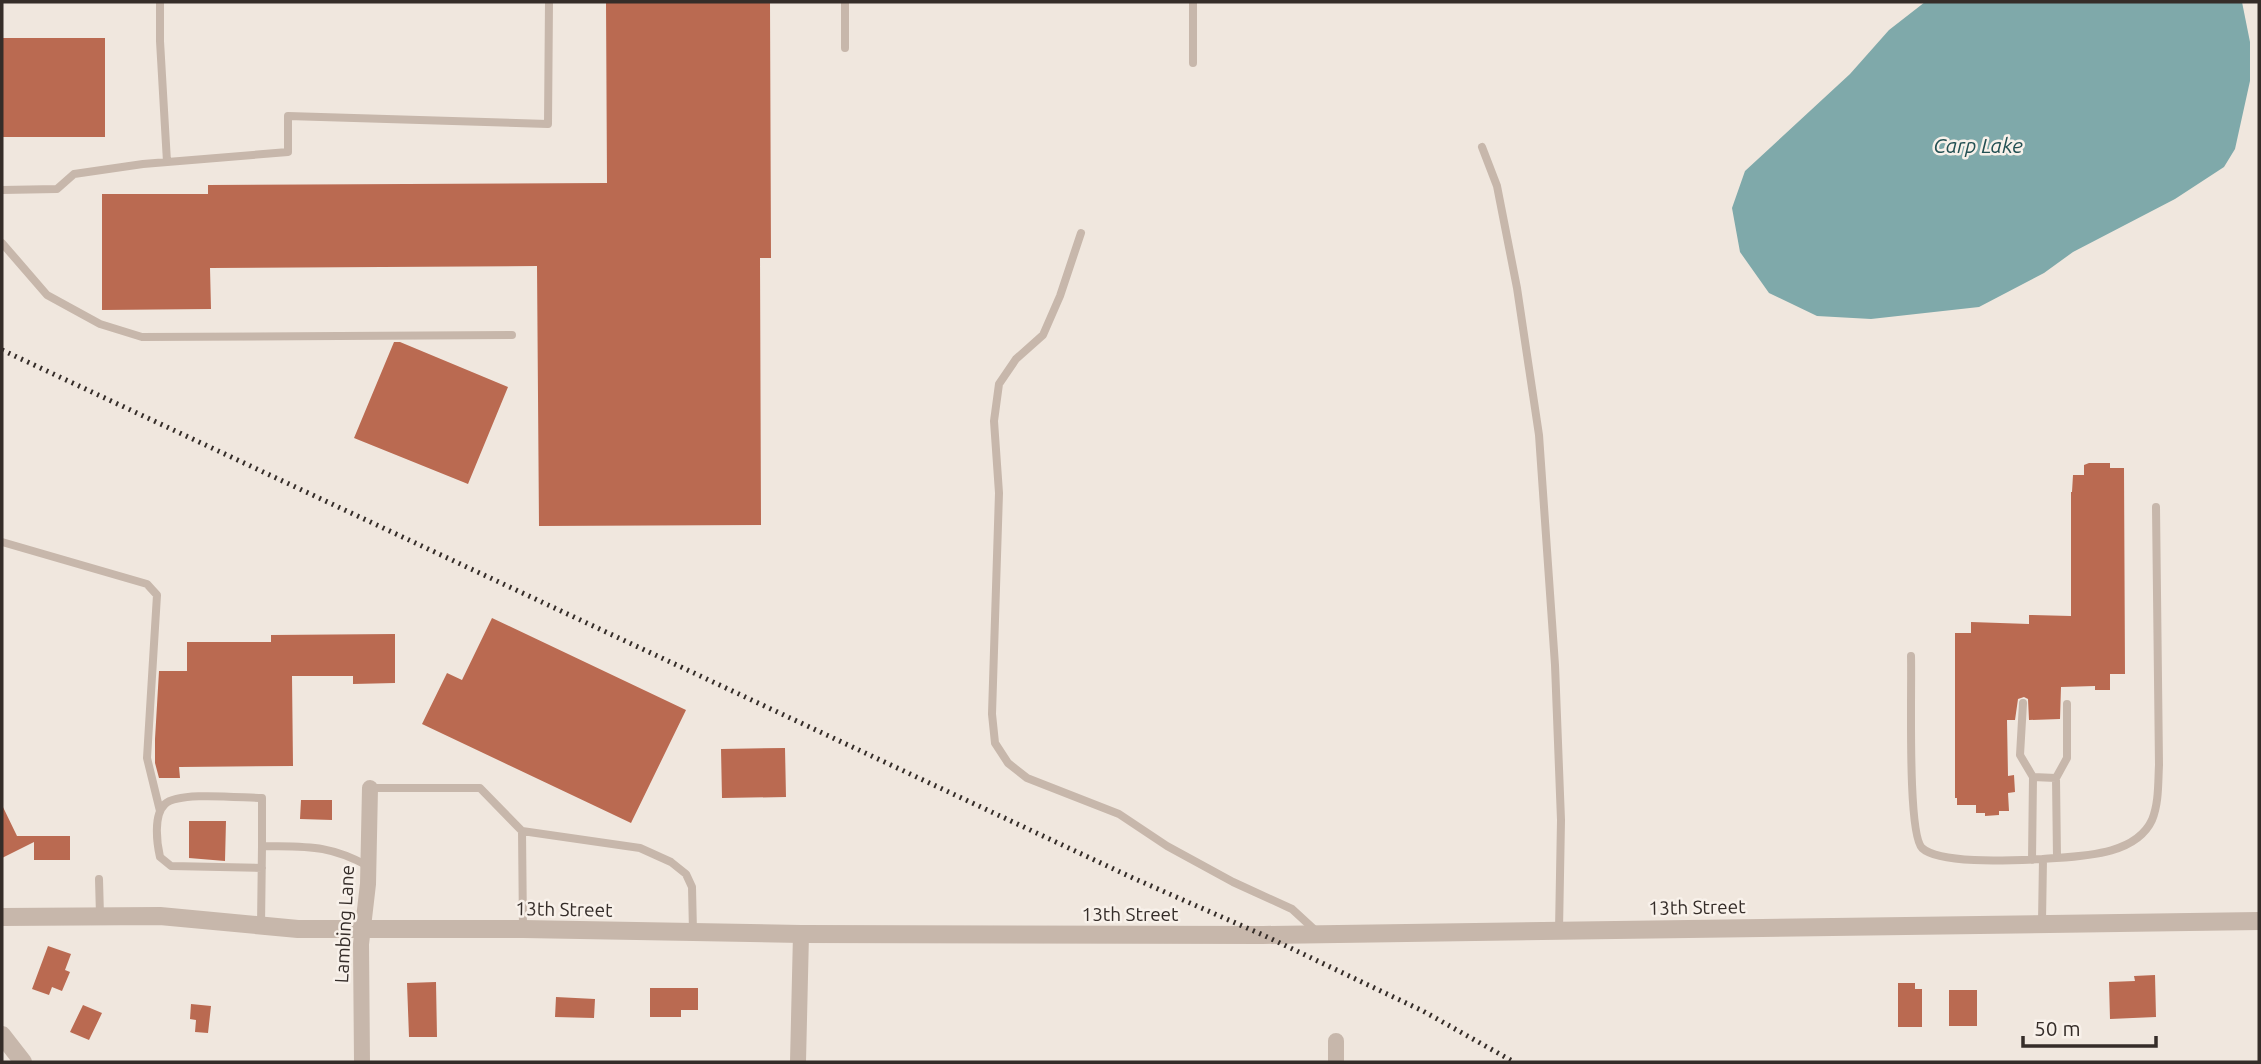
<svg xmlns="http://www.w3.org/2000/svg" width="2261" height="1064" viewBox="0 0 2261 1064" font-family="Ubuntu,sans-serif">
	<rect width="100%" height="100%" fill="#f0e7de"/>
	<path fill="#7fa9aa" d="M1925 2H2242L2250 42V81L2235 149 2224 167 2175 199 2073 252 2044 273 1979 307 1871 319 1817 316 1769 293 1740 252 1732 208 1745 171 1850 74 1889 30Z"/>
	<path fill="#ba6a51" d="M606 2H770L771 258H760L761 525 539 526 537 266 210 268 211 309 102 310V194H208V185L607 183Z
		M2 38H105V137H2Z
		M394 342H400L508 387 468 484 354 438Z
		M2089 463H2110V468H2124L2125 674H2110V690H2095V686L2061 687 2060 719 2029 720 2028 699 2024 697 2018 699 2015 720H2007L2008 776 2014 775 2015 792 2008 793 2009 811H1999V815L1985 816V813H1976V805H1957V798H1955V633H1971V622L2029 624V615L2071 616V492H2072L2073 475H2084V465Z
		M492 618 686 710 631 823 422 724 447 673 462 680Z
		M395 634V683L353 684V676H292L293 766 179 767 180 778H159L155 763V739L159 671H187V642H271V635Z
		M785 748 786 797 722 798 721 749Z
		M301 800H332V820L300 819Z
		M2 805 17 836H70V860H34V842L2 858Z
		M189 821H226L225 861 189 858Z
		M48 946 71 954 65 970 70 972 62 991 52 987 49 995 32 989Z
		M2155 975 2156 1017 2110 1019 2109 982 2135 981 2134 976Z
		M436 982 437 1037H409L407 983Z
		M1898 983H1915V989H1922V1027H1898Z
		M650 988H698V1010H681V1017H650Z
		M1949 990H1977V1026H1949Z
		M556 997 595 999 594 1018 555 1017Z
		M191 1004 211 1006 208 1033 195 1032 196 1020 190 1019Z
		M83 1005 102 1013 89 1040 70 1032Z"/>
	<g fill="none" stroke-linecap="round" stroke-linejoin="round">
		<path stroke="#c7b7ab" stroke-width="8" d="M160 2V41L167 162
			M1193 2V63
			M845 48V2
			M1482 147 1497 186 1517 288 1539 435 1555 665 1561 820 1559 930
			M2 190 57 189 74 174 143 164 288 152V116L548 124 549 2
			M1081 233 1060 296 1043 335 1016 359 999 384 994 421 999 493 992 714 995 743 1008 763 1027 778 1119 814 1167 846 1233 882 1292 909 1317 932
			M2 243 47 295 100 324 142 337 512 335
			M2 542 147 584 157 595 147 758 160 811
			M1911 656C1912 686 1907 833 1922 848 1940 865 2018 860 2043 859
			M2023 703 2020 755 2033 777 2032 860
			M2033 777 2056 778
			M370 788H480L522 831 640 848 671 862 686 874 692 887 693 932
			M522 831 523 929
			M262 846V798C242 798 179 791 165 804 153 815 157 844 160 857L171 866 262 868
			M2057 858 2056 778 2067 758V704
			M99 879 100 916
			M2042 922 2043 859C2077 856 2135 857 2152 820 2159 803 2158 783 2159 765L2156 507
			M261 926 262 846C306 847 328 844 368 866"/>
		<path stroke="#c7b7ab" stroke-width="16" d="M1336 1041V1062
			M362 1062 361 944 368 884 370 788
			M798 1062 801 934"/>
		<path stroke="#c7b7ab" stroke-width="18" d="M2 917 160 916 298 929H523L801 934 1263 935 2259 921
			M2 1035 23 1062"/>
		<path stroke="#352d29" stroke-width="5" stroke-dasharray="2 5" stroke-linecap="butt" d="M2 350 1133 878 1263 935 1423 1011 1514 1062"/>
	</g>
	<g text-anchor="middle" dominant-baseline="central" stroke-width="5" stroke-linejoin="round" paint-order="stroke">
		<g font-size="19" fill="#352d29" stroke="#f8f1ea">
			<text transform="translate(1697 907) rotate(-1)">13th Street</text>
			<text transform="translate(564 909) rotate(1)">13th Street</text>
			<text x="1130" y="914">13th Street</text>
			<text transform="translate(344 924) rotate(-87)">Lambing Lane</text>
		</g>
		<g font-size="21" font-style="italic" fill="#235053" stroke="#f8f1ea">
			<text x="1978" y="145">Carp Lake</text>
		</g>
	</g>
	<rect width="2261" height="1064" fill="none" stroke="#352d29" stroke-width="7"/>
	<path d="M2023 1036v10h133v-10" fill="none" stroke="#352d29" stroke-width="3.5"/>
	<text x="2034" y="1036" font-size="21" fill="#352d29" stroke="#f8f1ea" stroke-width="5" paint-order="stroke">50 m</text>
</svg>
